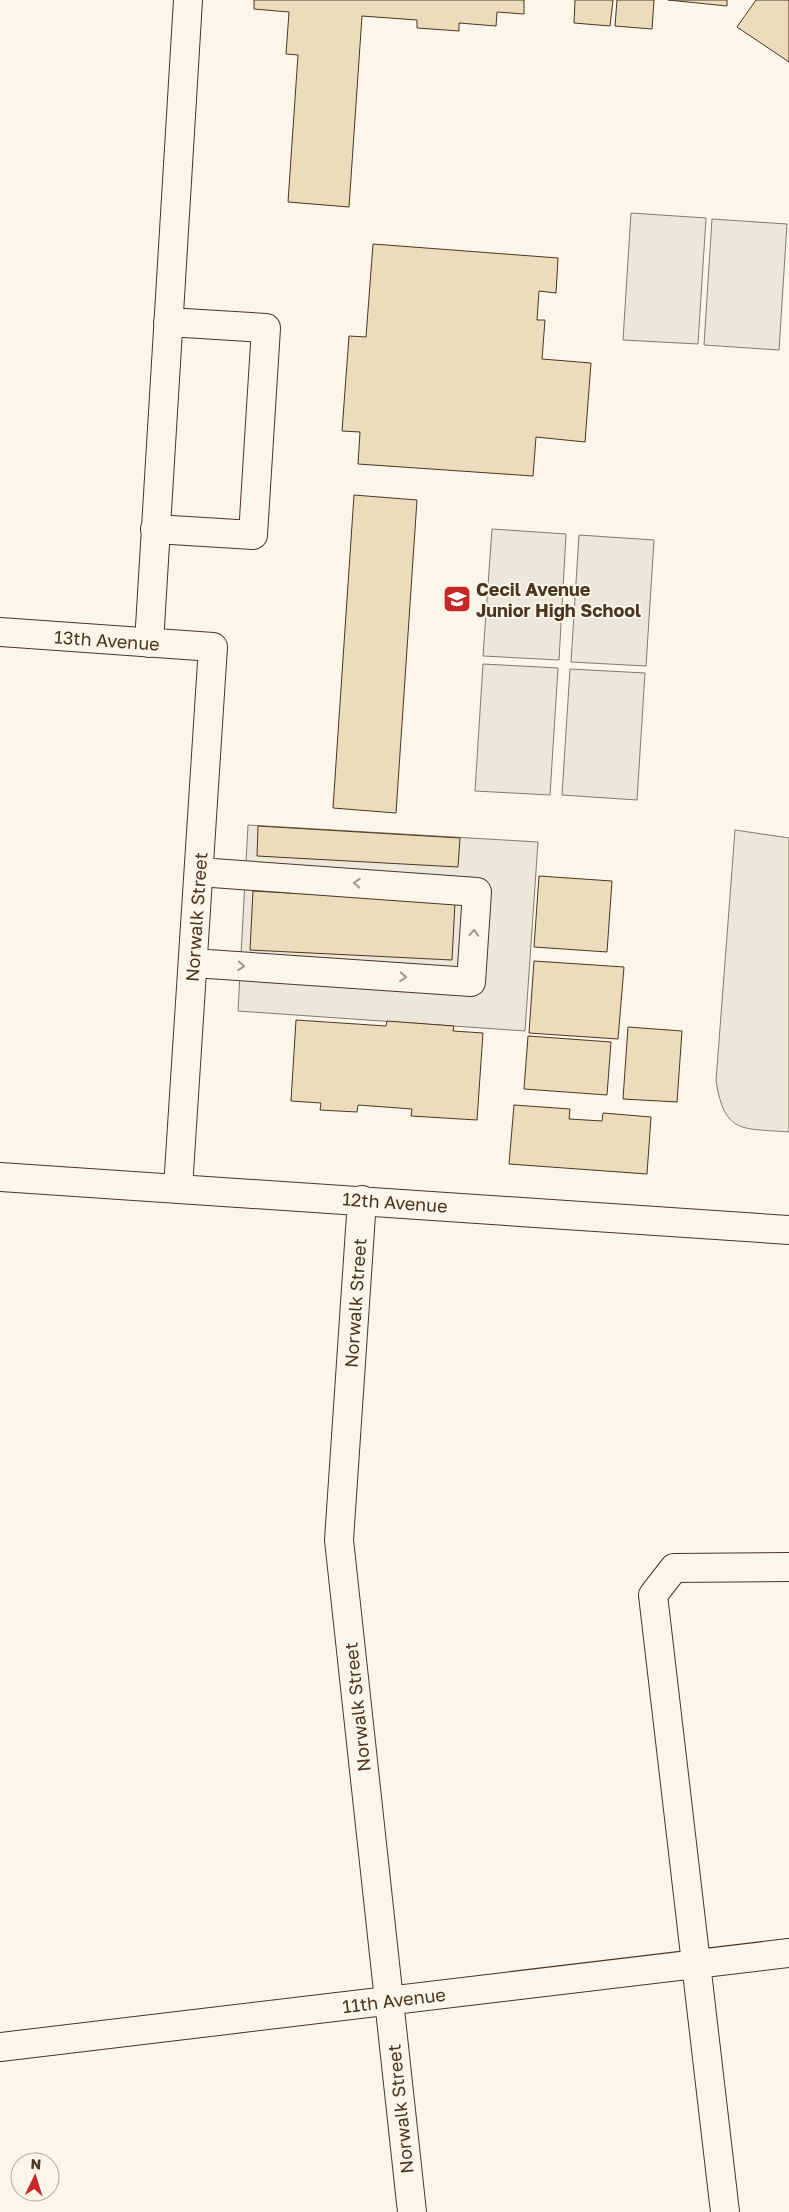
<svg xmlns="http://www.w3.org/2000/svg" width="789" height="2212" viewBox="0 0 789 2212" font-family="'Golos Text',sans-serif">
	<rect width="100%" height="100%" fill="#fbf6e9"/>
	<path fill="#ede6d9" stroke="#887966" d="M631 213 706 218 698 344 623 340Z
		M712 219 787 224 779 350 704 345Z
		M492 529 566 534 559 660 483 656Z
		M579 535 654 540 646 666 571 662Z
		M483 664 558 668 550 795 475 791Z
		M570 669 645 673 637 800 562 795Z
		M735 830 789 838V1132C742 1128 725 1135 716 1081Z"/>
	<path fill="#ede7d9" stroke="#887966" d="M248 825 538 842 525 1031 238 1011Z"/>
	<path fill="#ecdcbc" stroke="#4a3520" d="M254 0H524V14L497 12 496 26 459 23V31L417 28V20L362 16 349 207 288 202 298 55 286 54 289 12 254 9Z
		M575 0H613L610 26 574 23Z
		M617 0H654L652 29 615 26Z
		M668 0H727V6Z
		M756 0H789V62L737 27Z
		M373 244 558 258 556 293 539 291 537 320H545L542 359 591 363 585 442 536 437 533 476 358 464 360 432 342 431 349 336 366 337Z
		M354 495 417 500 396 813 333 808Z
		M258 826 460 838 458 867 257 856Z
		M539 876 612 881 607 952 534 947Z
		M253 891 455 902 452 960 250 950Z
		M534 961 624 967 618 1039 529 1033Z
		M296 1020 386 1026 387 1021 454 1026 453 1031 483 1033 477 1120 411 1116 412 1109 358 1105 357 1112 320 1110 321 1103 291 1101Z
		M628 1027 682 1031 677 1102 623 1099Z
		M528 1036 611 1042 607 1095 524 1089Z
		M514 1105 570 1109 569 1119 602 1121 603 1113 651 1117 647 1174 509 1164Z"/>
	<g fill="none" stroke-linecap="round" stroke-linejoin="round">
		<defs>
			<path id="minor" d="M155 529 253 535 266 328 168 322
				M0 632 213 647 178 1188
				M149 643 188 0
				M193 963 471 982 477 892 199 872
				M0 1177 789 1230
				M362 1200 339 1540 412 2212
				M0 2047 789 1953
				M725 2212 653 1595 674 1568 789 1567"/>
		</defs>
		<use href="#minor" stroke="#4a3520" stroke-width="30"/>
		<use href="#minor" stroke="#fbf6e9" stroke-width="28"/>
	</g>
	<defs><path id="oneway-chevron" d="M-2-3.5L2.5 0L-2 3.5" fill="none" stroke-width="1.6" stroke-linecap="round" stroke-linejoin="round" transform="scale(1.25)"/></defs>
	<g stroke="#a29684">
		<use href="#oneway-chevron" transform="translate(357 883) rotate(-176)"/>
		<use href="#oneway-chevron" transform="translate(474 933) rotate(-86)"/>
		<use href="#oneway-chevron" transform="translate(241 966) rotate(4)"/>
		<use href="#oneway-chevron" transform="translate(403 977) rotate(4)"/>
	</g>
	<defs>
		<symbol id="school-square" viewBox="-11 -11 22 22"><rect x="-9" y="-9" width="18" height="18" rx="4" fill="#c62828" stroke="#fbf6e9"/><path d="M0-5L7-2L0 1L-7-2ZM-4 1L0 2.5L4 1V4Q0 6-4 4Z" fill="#fff"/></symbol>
	</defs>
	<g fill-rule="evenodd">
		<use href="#school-square" x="441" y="583" width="32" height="32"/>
	</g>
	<g text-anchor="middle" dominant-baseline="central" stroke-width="4" stroke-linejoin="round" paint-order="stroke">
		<g font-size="18" font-weight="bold" fill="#4a3520" stroke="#fbf6e9" text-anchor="start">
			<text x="476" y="589">Cecil Avenue<tspan x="476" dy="21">Junior High School</tspan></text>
		</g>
		<g font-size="18" fill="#4a3520" stroke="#fbf6e9">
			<text transform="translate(107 640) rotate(4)">13th Avenue</text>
			<text transform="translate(196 917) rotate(-86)">Norwalk Street</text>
			<text transform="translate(395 1202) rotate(4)">12th Avenue</text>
			<text transform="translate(355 1303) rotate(-86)">Norwalk Street</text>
			<text transform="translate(357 1707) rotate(-96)">Norwalk Street</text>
			<text transform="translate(394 2000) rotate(-7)">11th Avenue</text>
			<text transform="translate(400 2109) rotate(-96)">Norwalk Street</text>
		</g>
	</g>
	<g transform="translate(35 2177) rotate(4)"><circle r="24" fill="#fbf6e9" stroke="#b4a999"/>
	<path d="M0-4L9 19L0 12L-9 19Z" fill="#c62828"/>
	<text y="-8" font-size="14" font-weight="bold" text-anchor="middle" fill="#4a3520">N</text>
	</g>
</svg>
